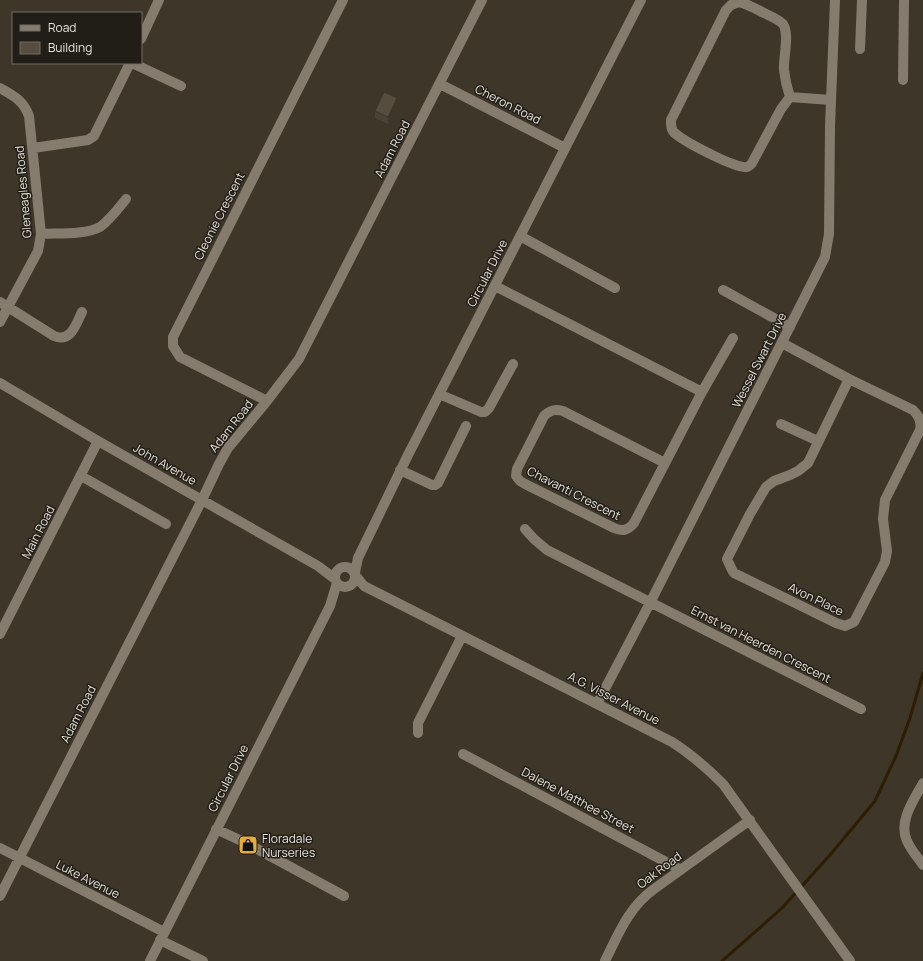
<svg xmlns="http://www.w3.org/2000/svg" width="923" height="961" viewBox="0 0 923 961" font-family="Manrope,sans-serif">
	<rect width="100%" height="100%" fill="#3e3628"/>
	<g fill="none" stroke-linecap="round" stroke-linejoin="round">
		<path stroke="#2e1d00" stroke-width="3" d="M722 961 782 908 830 855 875 801 896 756 910 718 923 673"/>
		<path stroke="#857c6d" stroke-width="10" d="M739 2C748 4 756 9 764 13 770 16 778 19 783 24 790 34 783 58 784 70 785 79 787 88 790 97L781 109 752 163C751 165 749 166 747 167 738 170 685 142 676 134 671 131 671 126 671 120L726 10 731 5Z
			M141 39 159 0
			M860 49 862 0
			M132 63 181 86
			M903 80 904 0
			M440 84 565 148
			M0 88C14 96 23 100 29 116L41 234 38 251 0 322
			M790 97 831 100
			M33 148 88 140 94 136 130 63
			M41 234C57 233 86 235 100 227 110 220 118 209 126 199
			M520 236 615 288
			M495 286 702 392
			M723 290 790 327
			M0 302 54 336C71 343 76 324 82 312
			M782 343 849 379 913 410C919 416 922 422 920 430L885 500 883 519 887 551 885 562 854 622 845 626 836 623 734 573 732 570 727 559 750 514 766 487 774 481 790 475 798 471 808 463 849 379
			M0 383 98 441 318 566 335 579
			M439 394 481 412H485L489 408 513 364
			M267 401 180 357 173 346V337L343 0
			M781 424 818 441
			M665 463 563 411C555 409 550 410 544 416L517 469 516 476 520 481 525 484 614 528C623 532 628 530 634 523L702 392 733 338
			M400 470 432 485H435L438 483 466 426
			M81 476 166 524
			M525 529 534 539 547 550 861 709
			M335 577a10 10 0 1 1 20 0a10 10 0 1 1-20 0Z
			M355 572 358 558 408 455 641 0
			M356 576 364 586 672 742C691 754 707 768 723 784L850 961
			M0 634 98 441
			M597 704 650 603 825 257 829 234 830 126 835 0
			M418 733V723L462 636
			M463 754 681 870
			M923 783C914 800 898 821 907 841 911 850 918 858 923 865
			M216 829 248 844 344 896
			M0 848 164 932
			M0 896 202 500 219 464 228 448 267 401 299 359 482 0
			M160 940 203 961
			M150 961 330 606 337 583
			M605 961C619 933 628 908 654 889L750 820"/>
	</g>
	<path fill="#4a4236" d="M397 105 388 124 375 118V111Z"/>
	<path fill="#3c362c" d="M397 98V105L388 124V117Z"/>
	<path fill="#564d3f" stroke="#3c362c" d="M384 92 397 98 388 117 375 111Z"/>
	<defs>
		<symbol id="shop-square" viewBox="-11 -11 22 22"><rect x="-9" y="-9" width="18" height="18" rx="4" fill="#e6ad36" stroke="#211e17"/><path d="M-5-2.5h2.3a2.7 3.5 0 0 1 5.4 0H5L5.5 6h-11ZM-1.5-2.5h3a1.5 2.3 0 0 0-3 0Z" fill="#111"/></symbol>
	</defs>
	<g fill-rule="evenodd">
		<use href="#shop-square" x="237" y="834" width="22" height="22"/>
	</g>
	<g text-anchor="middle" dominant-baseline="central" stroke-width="3" stroke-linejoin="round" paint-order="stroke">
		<g font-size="12" fill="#e7e2d9" stroke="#211e17">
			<text transform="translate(508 104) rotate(27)">Cheron Road</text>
			<text transform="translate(392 149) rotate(-63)">Adam Road</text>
			<text transform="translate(23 192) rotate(-95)">Gleneagles Road</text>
			<text transform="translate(219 216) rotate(-63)">Cleonie Crescent</text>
			<text transform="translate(487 273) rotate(-63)">Circular Drive</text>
			<text transform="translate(759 360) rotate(-63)">Wessel Swart Drive</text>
			<text transform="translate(231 426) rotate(-52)">Adam Road</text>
			<text transform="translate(165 464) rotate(30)">John Avenue</text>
			<text transform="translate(574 493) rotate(27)">Chavanti Crescent</text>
			<text transform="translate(38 532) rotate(-63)">Main Road</text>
			<text transform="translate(816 599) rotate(26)">Avon Place</text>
			<text transform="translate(761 644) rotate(27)">Ernst van Heerden Crescent</text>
			<text transform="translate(614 698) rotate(27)">A.G. Visser Avenue</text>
			<text transform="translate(78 714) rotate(-63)">Adam Road</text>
			<text transform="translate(228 778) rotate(-63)">Circular Drive</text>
			<text transform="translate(578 800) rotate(28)">Dalene Matthee Street</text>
			<text transform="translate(659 870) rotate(-37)">Oak Road</text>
			<text transform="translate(88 879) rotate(27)">Luke Avenue</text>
		</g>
		<g font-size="12" fill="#e7e2d9" stroke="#211e17" text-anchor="start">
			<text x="262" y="838">Floradale<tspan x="262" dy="14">Nurseries</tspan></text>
		</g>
	</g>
	<rect x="12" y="12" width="130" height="52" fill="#211e17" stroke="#706c65"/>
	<rect x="20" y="25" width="20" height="6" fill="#857c6d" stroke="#706c65"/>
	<text x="48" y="32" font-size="12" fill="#e7e2d9">Road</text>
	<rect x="20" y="42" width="20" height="12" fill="#564d3f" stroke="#706c65"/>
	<text x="48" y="52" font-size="12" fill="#e7e2d9">Building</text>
</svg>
